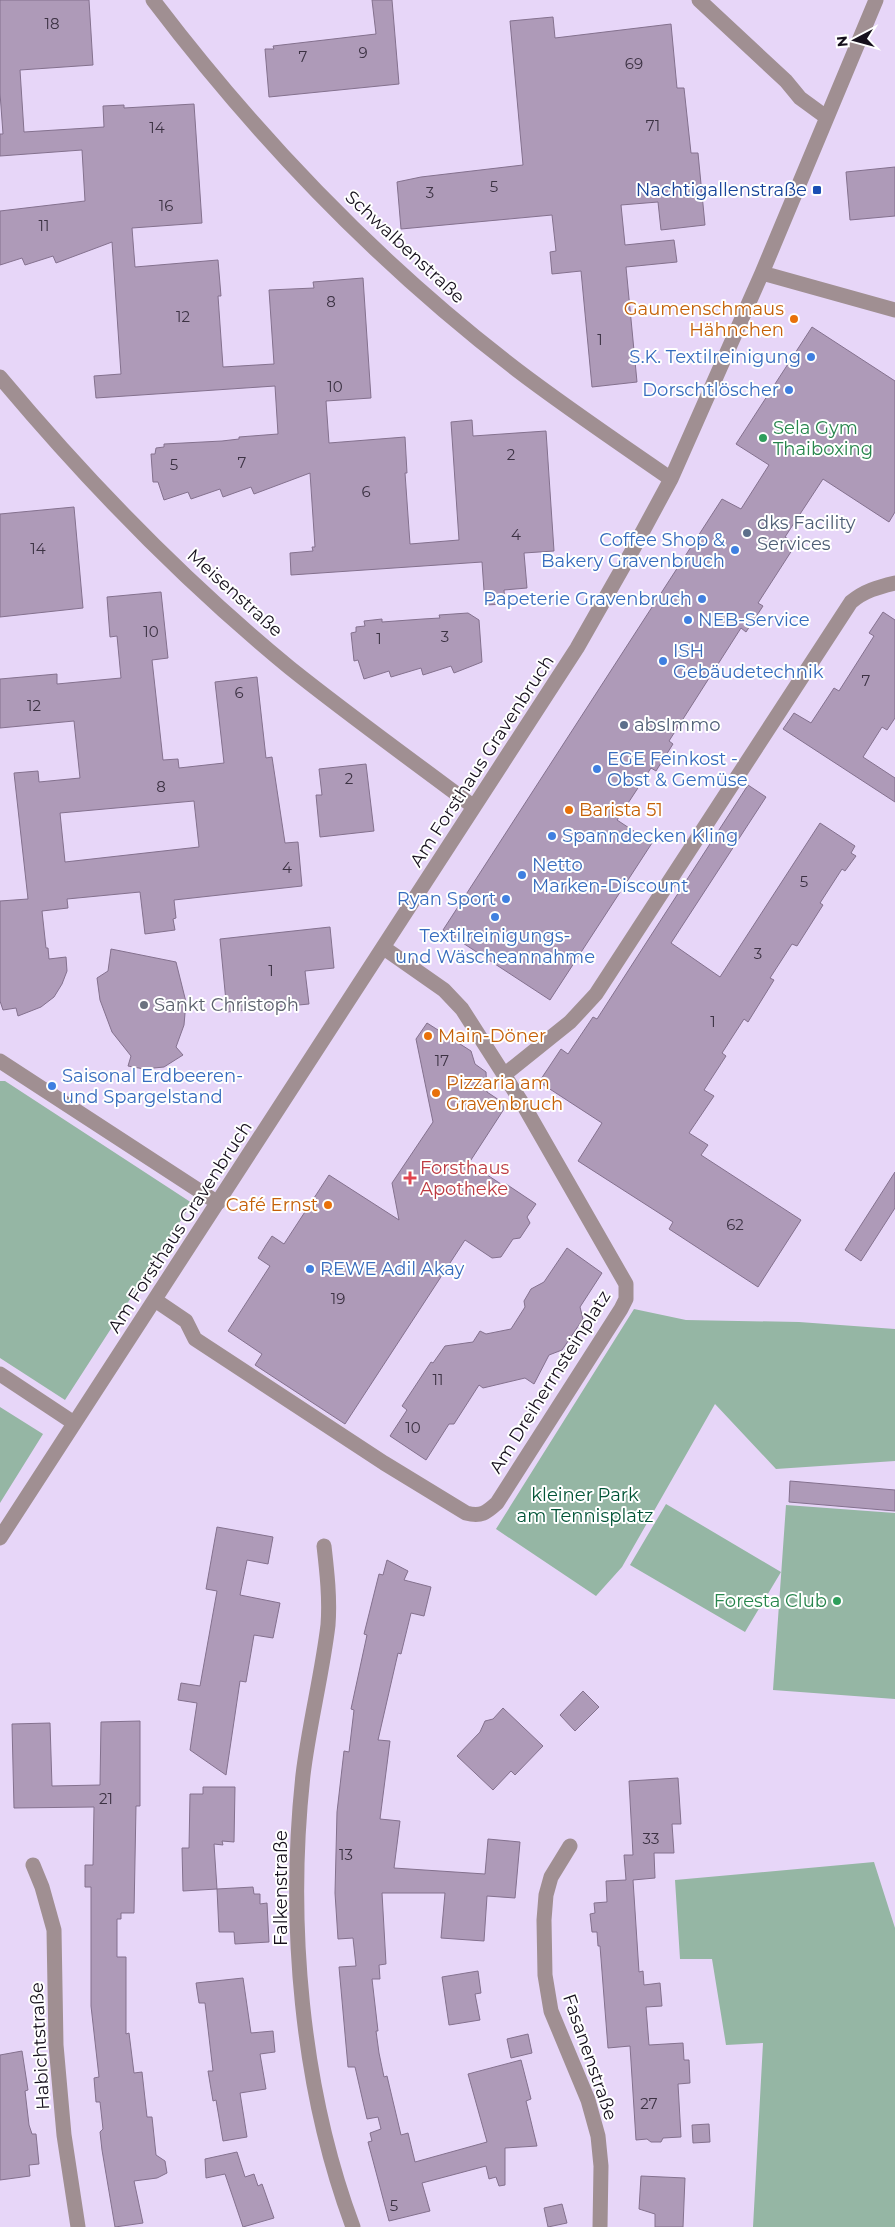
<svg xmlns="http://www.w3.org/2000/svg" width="895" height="2227" viewBox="0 0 895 2227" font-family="Montserrat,sans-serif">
	<rect width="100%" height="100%" fill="#e7d6f8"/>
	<path fill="#95b6a4" d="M0 1081H5L192 1203 65 1400 0 1358Z
		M634 1309 686 1320 799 1322 895 1329V1461L776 1469 715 1404 622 1567 596 1596 496 1529Z
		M0 1407 43 1434 0 1503Z
		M666 1504 781 1572 745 1632 630 1565Z
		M786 1505 895 1513V1699L773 1690Z
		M874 1862 895 1928V2227H753L763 2043 726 2045 712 1959H680L675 1880Z"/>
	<path fill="#ae9ab8" stroke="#84718e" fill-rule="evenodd" d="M0 0H89L93 65 20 70 24 132 104 127 103 106 124 105V108L194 104 202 223 132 228 135 267 218 260 221 296H218L223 367 274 364 269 290 314 288 313 282 363 278 371 398 326 401 329 443 405 437 407 473H405L410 544 459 540 451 422 472 420 473 436 546 431 554 551 524 553 527 588 504 590 505 604 485 605 482 562 291 575 290 553 313 551 312 547H315L310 473 254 494 251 487 223 497 220 489 191 499 188 492 164 500 158 482H153L151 454H155L156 448 164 447V444L222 441 239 439V437L278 434 275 386 96 398 94 376 121 374 112 242 56 263 53 256 25 265 22 258 0 265V211L85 201 82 150 0 156V134H3L0 93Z
		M372 0H392L399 84 269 97 265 49H274L273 46 376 34Z
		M553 17 555 38 671 24 677 88H684L691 153H698L705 225 661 230 658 202 621 205 625 245 674 240 677 262 626 267 637 382 592 387 581 271 552 274 550 252 556 251 552 215 401 229 397 182 421 177 523 165 510 21Z
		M895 167V216L850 220 846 172Z
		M812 327 895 381V512L889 522 823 479 785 537 796 544 758 603 763 606 746 632 741 628 669 741 673 744 656 771 651 768 617 820 652 843 550 1000 443 930 722 499 741 509 769 465 736 444Z
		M74 507 83 608 0 617V514Z
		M161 592 168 658 152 660 163 760 178 759 179 768 224 763 215 682 257 677 266 758 272 757 285 843 298 842 302 886 174 900 176 918 173 919 175 930 145 934 140 892 67 899 68 908 42 911 46 948H48L49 959 66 957 67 971 62 984 54 997 41 1007 18 1016 16 1008 3 1010 0 1001V901L28 899 14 773 38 771 39 782 80 778 74 721 0 728V679L57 674V684L121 678 117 636 110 637 107 597ZM194 801 199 847 65 862 60 813Z
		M883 612 895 620V718L887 730 882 727 863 757 895 778V802L783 729 794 713 811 723 834 688 839 691 874 636 869 633Z
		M468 613 479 620 482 662 454 673 451 666 423 675 421 668 391 677 389 671 364 679 358 660 354 661 351 633 356 632V627L365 626 364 621 382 619V622L423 619 440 618 439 615Z
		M366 764 374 831 320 837 316 795H322L319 769Z
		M748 785 766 797 671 943 720 977 820 823 855 846 851 853 856 856 845 871 842 869 820 903 823 905 797 946 792 944 770 978 774 980 748 1022 744 1019 722 1053 726 1056 704 1090 714 1096 689 1133 708 1145 701 1155 801 1220 758 1287 669 1229 673 1222 578 1161 602 1123 539 1082 561 1049 568 1054 593 1017 597 1019Z
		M330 927 334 968 305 971 309 1004 227 1012 220 939Z
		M111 949 176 962 186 1002 184 1025 176 1047 183 1055 164 1067 144 1069 128 1066 131 1056 112 1032 100 1000 97 978 108 971Z
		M427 1023 471 1051 475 1064 486 1072 487 1092 502 1102 504 1109 469 1163 504 1186 506 1184 536 1204 527 1217 530 1223 520 1238 513 1239 501 1257 492 1258 465 1240 345 1424 255 1365 262 1354 228 1331 270 1266 258 1258 266 1245 272 1236 284 1244 329 1175 399 1220 392 1183 433 1122 416 1039Z
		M895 1172V1208L861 1261 845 1250Z
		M567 1248 602 1273 580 1307 583 1319 562 1350 549 1355 534 1384 525 1378 483 1388 479 1385 454 1424H449L426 1460 390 1436 407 1410 402 1406 431 1362 433 1363 445 1346 473 1342 480 1331 486 1334 511 1329 525 1307 524 1301 531 1289 544 1282Z
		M790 1481 895 1490V1511L789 1502Z
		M217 1527 273 1537 268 1564 247 1560 240 1595 280 1603 273 1638 254 1635 246 1682 240 1681 226 1775 190 1750 197 1703 178 1700 181 1683 200 1686 217 1591 206 1589Z
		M387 1560 408 1571 404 1580 431 1587 424 1616 411 1613 401 1654 398 1653 378 1740 390 1741 380 1819 400 1821 394 1868 485 1874 488 1839 520 1842 515 1898 487 1896 484 1941 441 1938 445 1893H382L386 1964 379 1965 380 1979H372L378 2031H376L379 2053 384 2077 387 2076 401 2135 408 2133 415 2162 487 2142 468 2074 521 2060 531 2099 526 2101 537 2146 505 2148V2185L499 2186 496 2177 489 2179 486 2166 422 2183 430 2211 389 2221 368 2142 372 2141 370 2133 381 2129 378 2117 367 2119 355 2067H348L339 1967 356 1966 353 1938 338 1939 335 1893 337 1812 344 1751 349 1752 354 1710 351 1709 367 1635 364 1634 379 1574 383 1575Z
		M583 1691 599 1707 575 1731 560 1715Z
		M503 1708 543 1746 515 1775 511 1771 493 1790 457 1756 480 1732 485 1721 493 1719Z
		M140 1721V1806H136L134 1913H121V1919H117V1957H126V2034L129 2033 134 2073 142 2072 147 2117H152L156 2155 165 2161 167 2173 157 2178 134 2181 143 2223 115 2227 102 2150 100 2132 103 2129 100 2102H96L94 2078 99 2077 91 2006V1887H85V1865H93L94 1807 14 1808 12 1724 50 1723 52 1786 100 1785 101 1722Z
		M678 1778 681 1824H672L674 1853H654L655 1878 633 1880 639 1972 643 1971 644 1985 660 1983 662 2006 646 2007 649 2045 683 2043 684 2060H689L690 2083 678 2084 681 2137 663 2138 661 2142H651L647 2139 636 2140 630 2046 608 2048 600 1946H598L597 1932H592L590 1914 595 1913 594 1903 607 1902 606 1881 626 1880 624 1855H633L629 1781Z
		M203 1787H235L234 1842 222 1841 223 1845 214 1844 217 1889 183 1891 182 1848H189L190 1794H203Z
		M253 1887 254 1894H260V1904L267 1903 269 1942 235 1944 234 1932H219L217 1889Z
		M478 1971 481 1993 475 1994 480 2020 449 2025 442 1977Z
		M243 1978 251 2033 273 2031 275 2052 260 2054 266 2089 240 2093 247 2137 223 2141 216 2100 213 2101 208 2071H213L205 2003H199L196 1983Z
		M528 2034 532 2053 511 2058 507 2039Z
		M22 2051 28 2090 25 2091 29 2125 32 2134H36L39 2164 29 2165 30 2176 0 2180V2055Z
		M709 2124 710 2142 693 2143 692 2125Z
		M237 2152 245 2177 254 2174 258 2186 262 2184 274 2218 243 2227 225 2174 206 2178 205 2159Z
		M641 2176 685 2178 683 2227H655V2214L639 2209Z
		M562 2204 567 2223 548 2227 544 2208Z"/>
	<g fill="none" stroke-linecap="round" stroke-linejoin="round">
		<path stroke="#a08f92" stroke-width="15" d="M153 0C257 137 380 265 517 370 567 408 619 443 671 479
			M699 0 786 81 800 98 826 117
			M762 273 895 310
			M0 377C88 482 184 581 290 668 350 716 413 761 474 807
			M0 1061 218 1203
			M504 1075 570 1022 596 994 851 602C864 591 878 587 895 583
			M155 1300 186 1321 195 1339 384 1463 466 1513C481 1517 486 1513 497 1503L621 1309 626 1299V1284L524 1106 462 1009 444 990 384 948
			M0 1374 74 1423
			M0 1538 577 648 631 553 671 479 762 273 876 0
			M324 1546C327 1572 330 1599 328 1625 322 1675 309 1725 303 1775 287 1922 301 2088 353 2227
			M570 1846 551 1877 546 1895 544 1920 545 1975 551 2011 588 2100 598 2136 601 2166 600 2227
			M33 1865 42 1887 54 1930 56 2045 64 2135 78 2227"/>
	</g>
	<rect fill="#1a4fb4" stroke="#fff" stroke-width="2" x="812" y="185" width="10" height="10" rx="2.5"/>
	<g fill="#e8710a" stroke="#fff" stroke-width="2">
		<circle cx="794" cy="319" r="5"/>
		<circle cx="569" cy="810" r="5"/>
		<circle cx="428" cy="1036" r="5"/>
		<circle cx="436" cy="1093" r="5"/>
		<circle cx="328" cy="1205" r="5"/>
	</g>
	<g fill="#3f7fe0" stroke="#fff" stroke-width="2">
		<circle cx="811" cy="357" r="5"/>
		<circle cx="789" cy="390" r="5"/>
		<circle cx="735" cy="550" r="5"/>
		<circle cx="702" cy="599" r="5"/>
		<circle cx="688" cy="620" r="5"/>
		<circle cx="663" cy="661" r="5"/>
		<circle cx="597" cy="769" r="5"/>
		<circle cx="552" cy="836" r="5"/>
		<circle cx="522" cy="875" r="5"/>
		<circle cx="506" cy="899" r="5"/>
		<circle cx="495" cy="917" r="5"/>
		<circle cx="52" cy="1086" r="5"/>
		<circle cx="310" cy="1269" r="5"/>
	</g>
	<g fill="#2e9e5b" stroke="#fff" stroke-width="2">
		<circle cx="763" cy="438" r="5"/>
		<circle cx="837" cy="1601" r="5"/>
	</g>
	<g fill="#5c6f8a" stroke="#fff" stroke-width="2">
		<circle cx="747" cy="533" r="5"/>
		<circle cx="624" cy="725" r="5"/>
	</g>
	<circle fill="#6b7280" stroke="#fff" stroke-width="2" cx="144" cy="1005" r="5"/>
	<path fill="#e0444e" stroke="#fff" stroke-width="2" d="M407.5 1170.5h5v5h5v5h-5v5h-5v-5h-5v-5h5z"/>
	<g text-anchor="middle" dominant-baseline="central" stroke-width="4" stroke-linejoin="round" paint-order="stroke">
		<g font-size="15" fill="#3c3243">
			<text x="52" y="23">18</text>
			<text x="363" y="52">9</text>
			<text x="303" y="56">7</text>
			<text x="634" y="63">69</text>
			<text x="653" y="125">71</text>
			<text x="157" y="127">14</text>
			<text x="494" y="186">5</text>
			<text x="430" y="192">3</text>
			<text x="166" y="205">16</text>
			<text x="44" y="225">11</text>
			<text x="331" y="301">8</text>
			<text x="183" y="316">12</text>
			<text x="600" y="339">1</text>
			<text x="335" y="386">10</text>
			<text x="511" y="454">2</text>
			<text x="242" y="462">7</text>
			<text x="174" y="464">5</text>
			<text x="366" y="491">6</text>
			<text x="516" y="534">4</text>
			<text x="38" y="548">14</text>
			<text x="151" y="631">10</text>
			<text x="445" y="636">3</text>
			<text x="379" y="638">1</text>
			<text x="866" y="680">7</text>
			<text x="239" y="692">6</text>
			<text x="34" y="705">12</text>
			<text x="349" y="778">2</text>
			<text x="161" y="786">8</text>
			<text x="287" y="867">4</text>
			<text x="804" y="881">5</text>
			<text x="758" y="953">3</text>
			<text x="271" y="970">1</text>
			<text x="713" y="1021">1</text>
			<text x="442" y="1060">17</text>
			<text x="735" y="1224">62</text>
			<text x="338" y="1298">19</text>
			<text x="438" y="1379">11</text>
			<text x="413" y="1427">10</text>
			<text x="106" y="1798">21</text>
			<text x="651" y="1838">33</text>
			<text x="346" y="1854">13</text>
			<text x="649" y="2103">27</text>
			<text x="394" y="2205">5</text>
		</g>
		<g font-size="18" fill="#164399" stroke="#fff" text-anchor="end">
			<text x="807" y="190">Nachtigallenstraße</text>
		</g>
		<g font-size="18" fill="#16101c" stroke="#fff">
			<text transform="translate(405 247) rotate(43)">Schwalbenstraße</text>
			<text transform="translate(235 593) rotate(42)">Meisenstraße</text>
			<text transform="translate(482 761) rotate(-57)">Am Forsthaus Gravenbruch</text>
			<text transform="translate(180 1227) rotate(-57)">Am Forsthaus Gravenbruch</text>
			<text transform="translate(550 1382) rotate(-58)">Am Dreiherrnsteinplatz</text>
			<text transform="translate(281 1888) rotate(-90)">Falkenstraße</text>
			<text transform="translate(40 2046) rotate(-93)">Habichtstraße</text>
			<text transform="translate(590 2057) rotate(71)">Fasanenstraße</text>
		</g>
		<g font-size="18" fill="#c56008" stroke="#fff" text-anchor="start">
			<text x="784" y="309" text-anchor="end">Gaumenschmaus<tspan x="784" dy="21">Hähnchen</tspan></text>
			<text x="579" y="810">Barista 51</text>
			<text x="438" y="1036">Main-Döner</text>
			<text x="446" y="1083">Pizzaria am<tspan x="446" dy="21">Gravenbruch</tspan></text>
			<text x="318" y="1205" text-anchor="end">Café Ernst</text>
		</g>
		<g font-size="18" fill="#366cbe" stroke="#fff" text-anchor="start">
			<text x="801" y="357" text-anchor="end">S.K. Textilreinigung</text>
			<text x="779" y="390" text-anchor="end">Dorschtlöscher</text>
			<text x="725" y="540" text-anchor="end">Coffee Shop &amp;<tspan x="725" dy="21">Bakery Gravenbruch</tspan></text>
			<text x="692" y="599" text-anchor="end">Papeterie Gravenbruch</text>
			<text x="698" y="620">NEB-Service</text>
			<text x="673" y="651">ISH<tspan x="673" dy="21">Gebäudetechnik</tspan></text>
			<text x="607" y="759">EGE Feinkost -<tspan x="607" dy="21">Obst &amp; Gemüse</tspan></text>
			<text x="562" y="836">Spanndecken Kling</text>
			<text x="532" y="865">Netto<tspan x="532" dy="21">Marken-Discount</tspan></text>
			<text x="496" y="899" text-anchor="end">Ryan Sport</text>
			<text x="495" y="936" text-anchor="middle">Textilreinigungs-<tspan x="495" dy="21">und Wäscheannahme</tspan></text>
			<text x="62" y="1076">Saisonal Erdbeeren-<tspan x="62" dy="21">und Spargelstand</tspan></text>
			<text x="320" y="1269">REWE Adil Akay</text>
		</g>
		<g font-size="18" fill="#27864d" stroke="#fff" text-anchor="start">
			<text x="773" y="428">Sela Gym<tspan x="773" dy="21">Thaiboxing</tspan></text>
			<text x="827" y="1601" text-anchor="end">Foresta Club</text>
		</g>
		<g font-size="18" fill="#4e5e75" stroke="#fff" text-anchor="start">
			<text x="757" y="523">dks Facility<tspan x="757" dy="21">Services</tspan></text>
			<text x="634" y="725">absImmo</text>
		</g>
		<g font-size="18" fill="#5b616d" stroke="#fff" text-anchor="start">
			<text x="154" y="1005">Sankt Christoph</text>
		</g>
		<g font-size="18" fill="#be3a42" stroke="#fff" text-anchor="start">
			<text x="420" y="1168">Forsthaus<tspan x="420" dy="21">Apotheke</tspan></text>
		</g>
		<g font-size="18" fill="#005436" stroke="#fff">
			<text x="585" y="1495">kleiner Park<tspan x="585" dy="21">am Tennisplatz</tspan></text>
		</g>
	</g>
	<g transform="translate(855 40) rotate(264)" stroke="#ffffff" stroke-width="4" paint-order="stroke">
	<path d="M0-4L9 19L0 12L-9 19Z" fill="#16101c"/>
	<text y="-8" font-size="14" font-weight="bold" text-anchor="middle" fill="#16101c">N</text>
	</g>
</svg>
